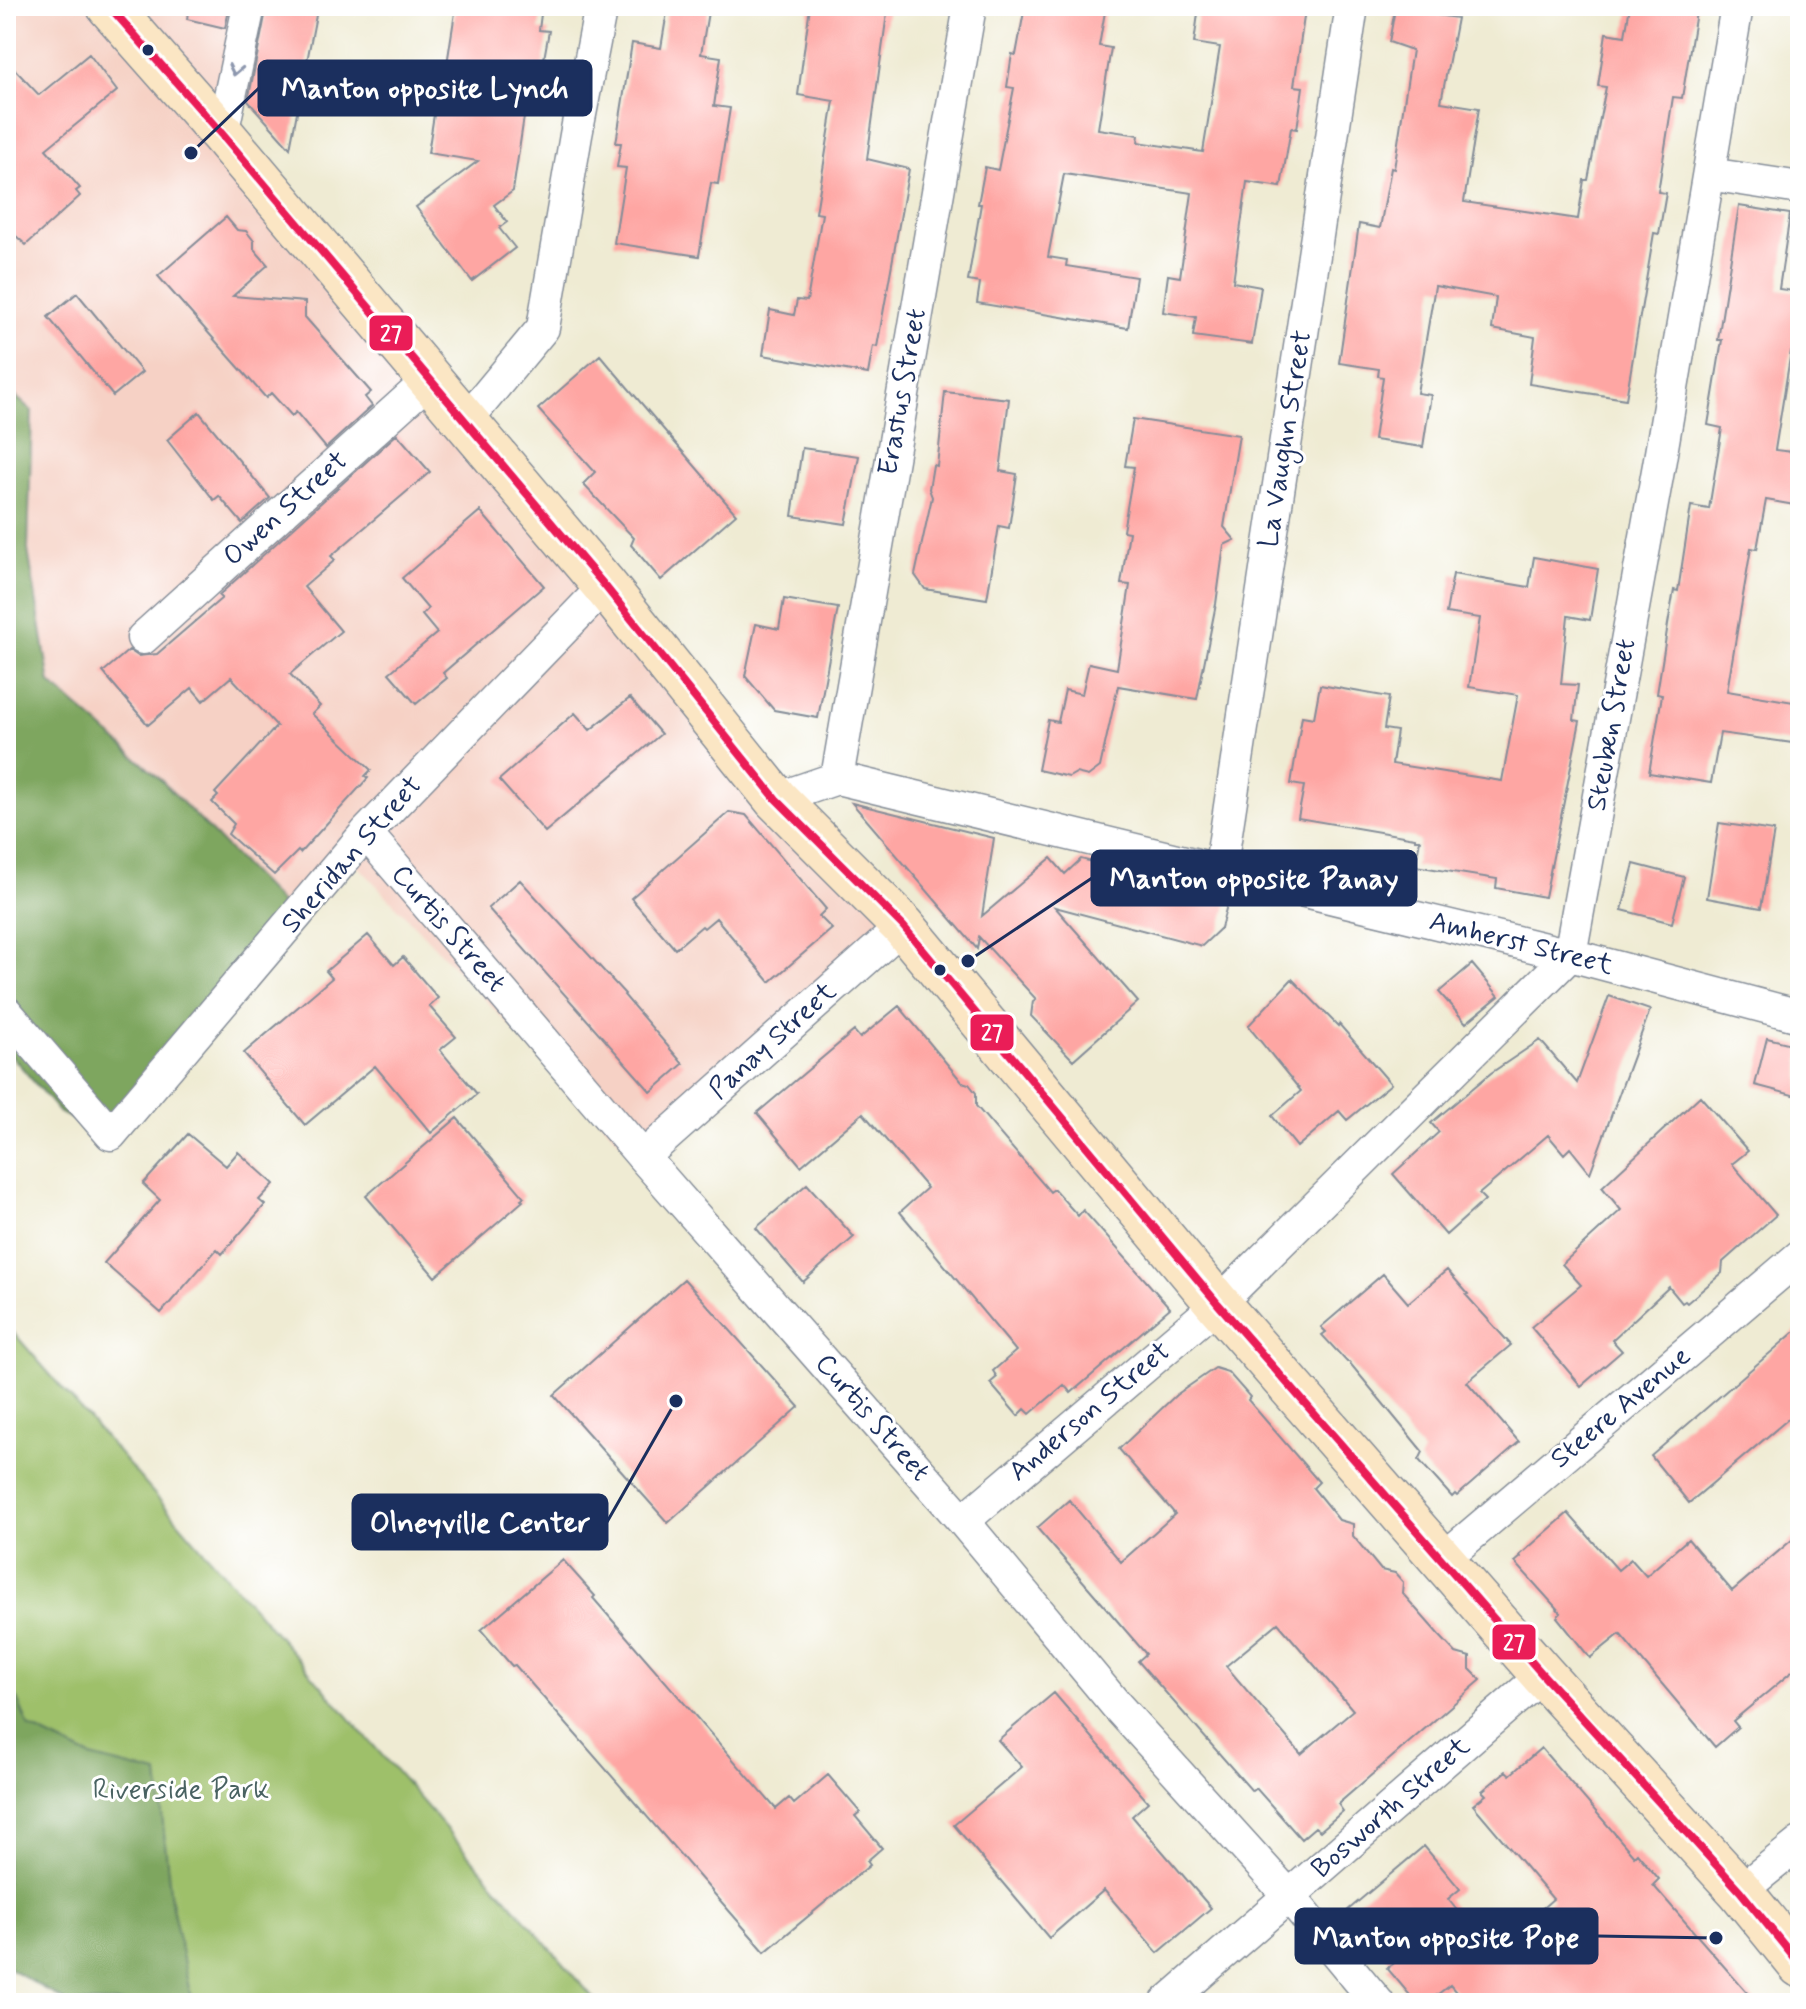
<svg xmlns="http://www.w3.org/2000/svg" width="1806" height="2009" viewBox="0 0 1806 2009" font-family="Mynerve,sans-serif">
	<rect width="100%" height="100%" fill="#fff"/>
	<filter id="ink" filterUnits="userSpaceOnUse"><feTurbulence type="fractalNoise" baseFrequency=".0125" numOctaves="2"/><feDisplacementMap in="SourceGraphic" scale="16" xChannelSelector="R" yChannelSelector="G"/><feConvolveMatrix kernelMatrix="1 2 1 2 8 2 1 2 1" color-interpolation-filters="sRGB"/></filter>
	<filter id="wash" filterUnits="userSpaceOnUse"><feTurbulence type="fractalNoise" baseFrequency=".006" numOctaves="4" result="noise"/><feDisplacementMap in="SourceGraphic" scale="32" xChannelSelector="R" yChannelSelector="G"/><feGaussianBlur stdDeviation="1.8" result="paint"/><feColorMatrix in="noise" values="0 0 0 0 0 0 0 0 0 0 0 0 0 0 0 0 0 1.4 0 .05"/><feComposite in="paint" operator="in"/></filter>
	<g filter="url(#wash)">
		<rect width="100%" height="100%" fill="#efebd3"/>
		<path fill="#f6d1c5" d="M6 6H244L211 144 895 928 629 1151 361 869 352 865 295 918 157 776 50 683 28 550 32 411 6 388Z"/>
		<path fill="#9ec06a" stroke="#5c7864" stroke-width="2" d="M6 1324 598 2003H144L6 1909Z"/>
		<path fill="#7ea65e" stroke="#4c6a5e" stroke-width="2" d="M6 388 32 411 28 550 50 683 157 776 295 918 127 1114 85 1125 60 1113 6 1049Z
			M6 1673 29 1727 91 1757 158 1774 171 1901 192 2003H68L6 1966Z"/>
		<g id="blocks">
			<path fill="#fea6a3" fill-rule="evenodd" d="M189 6H230L225 28 187 19Z
				M267 6H296L317 10 290 148 248 101Z
				M456 6H542L539 30 549 31 542 70 529 83 513 191 494 205 507 222 499 228 515 248 472 281 416 207 478 161 428 153 438 89 443 90Z
				M668 6H709L701 54 721 57 714 106 730 108 718 184 711 183 699 256 614 243 626 168 617 167 621 143H616L632 43 661 48Z
				M810 6H888L867 159 909 169 877 347 873 346 868 374 763 355 770 310 794 315 797 300 807 301 822 214 816 213 834 101 798 95Z
				M1025 6H1106L1099 46 1111 48 1098 129 1139 135 1138 142 1203 152 1220 47 1194 43 1199 6H1280L1305 10 1294 86 1303 87 1297 129 1291 128 1281 187 1247 182 1233 282 1261 287 1252 344 1193 336 1196 317 1163 312 1168 275 1180 277 1192 193 1064 174 1048 257 1067 260 1066 266 1136 277 1128 328 977 303 980 283 968 281 981 204H978L985 167 998 170 1014 88 1007 87 1012 54 1016 55Z
				M1630 6H1697L1682 98 1673 97 1658 192 1666 193 1659 234 1654 233 1626 399 1529 384 1535 337 1492 329 1496 297 1435 286 1417 393 1431 395 1423 447 1374 440 1383 377 1378 376 1379 369 1339 363 1359 224 1380 228 1391 168 1394 169 1412 50 1389 42 1395 9 1457 18 1441 102 1479 108 1464 202 1578 219 1584 180H1588L1606 87 1598 86 1606 33 1625 36Z
				M89 54 117 91 46 149 80 188 76 191 80 196 26 245 6 227V60L39 95Z
				M1739 206 1790 214 1779 289 1800 292V352L1791 351 1775 450 1800 453V506L1766 500 1757 549 1751 548 1727 691 1800 703V744L1720 733 1711 783 1649 773 1662 695 1657 694 1668 624 1674 590 1678 591 1691 506 1709 509 1722 428 1708 425 1722 340H1718Z
				M226 217 237 230 246 231 254 241V249L268 265 233 296 305 302V317L371 392 365 397 372 406 326 448 296 412 292 416 271 393 266 398 158 276Z
				M77 293 142 372 113 396 48 317Z
				M600 355 736 514 661 580 631 545 634 538 583 484 595 472 538 409Z
				M945 392 1009 399 1000 471 1017 474 1009 528 999 526 987 599 925 589 915 575 932 497 929 489 933 465 937 466Z
				M199 412 270 498 242 523 219 496 214 500 167 440Z
				M1133 419 1239 435 1224 527 1235 540 1224 545 1216 604 1197 699 1118 686 1100 767 1088 776 1076 773 1069 777 1038 770 1048 720 1058 722 1065 690 1082 694 1089 663 1117 669 1130 585 1121 584 1129 532 1123 531 1134 467 1125 466Z
				M397 434 430 472 331 556 335 560 304 587 341 631 290 674 320 706 312 714 371 770 365 776 368 778 300 853 298 851 274 875 228 834 234 824 212 802 218 796 215 793 277 726 231 677 203 701 192 688 148 725 103 672 129 650 138 656 157 654 222 598 219 595Z
				M802 448 859 456 846 524 792 516Z
				M480 511 544 586 443 673 447 678 416 704 389 673 437 633 422 615 428 609 402 578Z
				M1534 557 1598 569 1590 620 1568 616 1561 684 1578 685 1574 720 1580 721 1545 897 1496 888 1497 879 1415 866 1420 840H1415V838L1298 818 1304 786 1291 784 1302 716 1314 718 1320 685 1389 697 1384 729 1397 731 1392 764 1502 781 1518 695 1469 687 1480 618 1446 613 1453 574 1529 587Z
				M784 599 838 608 818 718 774 710 745 676 756 624 779 629Z
				M630 698 661 734 545 832 499 780 575 713 590 730Z
				M852 803 994 838 982 916 1051 858 1065 874 1081 859 1229 897 1221 928 1202 946 1055 907 1138 1002 1073 1060 1031 1016 1033 1001 1036 999 979 937 977 949Z
				M729 812 746 815 826 909 819 916 832 929 770 982 716 918 704 928 702 926 675 949 631 898Z
				M1719 823 1774 831 1761 908 1707 898Z
				M1634 864 1684 877 1672 923 1622 910Z
				M520 880 625 994 624 995 683 1064 651 1092 488 908Z
				M368 935 394 965 403 957 438 998 429 1006 456 1037 440 1050 477 1094 431 1133 375 1066 305 1125 244 1053 332 978 326 971Z
				M1472 964 1499 996 1466 1023 1439 992Z
				M1292 979 1338 1026 1339 1024 1391 1084 1347 1120 1339 1111 1297 1147 1272 1116 1301 1091 1248 1026Z
				M1609 996 1650 1010 1590 1173 1570 1148 1564 1154 1548 1135 1479 1194 1485 1200 1446 1235 1393 1174 1439 1132 1431 1123 1491 1073 1540 1040 1577 1083Z
				M899 1006 962 1082 969 1084 976 1093V1106L1050 1192 1054 1189 1078 1216 1083 1210 1170 1308 1071 1393 1064 1385 1030 1414 1025 1409 1018 1416 990 1383 997 1377 993 1371 1016 1351 900 1212 927 1188 863 1113 801 1166 757 1113 854 1031 860 1038Z
				M1767 1038 1800 1046V1097L1755 1085Z
				M1700 1096 1748 1151 1732 1164 1776 1215 1723 1262 1722 1273 1687 1303 1685 1301 1682 1303 1669 1287 1612 1340 1622 1351 1581 1386 1531 1327 1581 1285 1562 1264 1621 1210 1602 1187Z
				M457 1118 524 1197 521 1199 523 1201 435 1277 366 1196Z
				M188 1134 226 1166 238 1152 274 1184 259 1200 265 1205 222 1254 217 1249 161 1313 104 1263 160 1200 143 1184Z
				M807 1184 854 1237 803 1282 756 1228Z
				M1447 1270 1468 1294 1466 1295 1511 1345 1467 1382 1519 1442 1457 1496 1455 1494 1452 1497 1419 1460 1423 1452 1349 1362H1347L1322 1335 1326 1332 1321 1327 1383 1274 1408 1303Z
				M684 1279 799 1407 668 1523 554 1395Z
				M1800 1327V1409L1689 1503 1651 1456Z
				M1215 1368 1228 1372 1250 1397 1248 1400 1319 1482 1313 1488 1339 1520 1353 1524V1536L1381 1570 1395 1573 1403 1582 1402 1593 1439 1635 1456 1653 1470 1657V1669L1481 1680 1338 1804 1343 1811 1320 1831 1315 1827 1301 1839 1256 1788 1252 1791 1138 1661 1146 1654 1037 1528 1069 1500 1121 1562 1175 1514 1119 1449 1176 1395ZM1278 1623 1353 1710 1301 1754 1226 1666Z
				M1568 1513 1618 1570 1631 1559 1646 1576 1688 1539 1732 1591 1800 1533V1665L1733 1721 1738 1727 1715 1747 1620 1634 1590 1658 1557 1617 1561 1613 1515 1562 1521 1557 1520 1555Z
				M563 1560 595 1596 593 1598 776 1809 789 1798 794 1804 828 1775 860 1812 855 1816 882 1848 867 1861 870 1865 765 1952 515 1665 512 1666 481 1630Z
				M1054 1693 1148 1802 1132 1816 1211 1908 1158 1953 1104 1890 1049 1938 954 1825 1022 1767 998 1740Z
				M1541 1748 1634 1856 1637 1853 1659 1879 1653 1885 1756 2003H1465L1450 1985 1429 2001 1414 2000 1387 1968 1393 1964 1348 1910 1424 1846 1460 1889 1448 1899 1491 1953 1553 1899 1473 1805 1486 1795 1482 1791 1506 1771 1510 1775Z"/>
		</g>
	</g>
	<g filter="url(#ink)">
		<use href="#blocks" fill-opacity="0" stroke="#858d98" stroke-width="2"/>
		<g fill="none" stroke-linecap="round" stroke-linejoin="round">
			<defs>
				<path id="street" d="M222 134 249 6
					M1709 174 1800 188
					M464 423 543 328 576 135 601 6
					M143 638 428 381
					M837 778 970 6
					M776 799 837 778 1570 955 1800 1016
					M366 833 643 1157 963 1521 1117 1706 1290 1897 1378 2003
					M1220 872 1352 6
					M6 1012 111 1134 366 833 605 586
					M643 1157 903 926
					M963 1521 1218 1304 1570 955 1659 465 1737 6
					M1443 1559 1800 1256
					M1740 1891 1800 1843
					M1166 2003 1543 1675"/>
				<path id="secondary" d="M109 6 222 134 605 586 776 799 903 926 1218 1304 1543 1675 1740 1891 1800 1965"/>
			</defs>
			<use href="#street" stroke="#858d98" stroke-width="35"/>
			<use href="#secondary" stroke="#858d98" stroke-width="47"/>
			<use href="#street" stroke="#fff" stroke-width="32"/>
			<use href="#secondary" stroke="#fbe6c4" stroke-width="44"/>
			<defs>
				<path id="bus-1" d="M109 6 222 134 605 586 776 799 903 926 1218 1304 1543 1675 1740 1891 1800 1965"/>
			</defs>
			<use href="#bus-1" stroke="#fff" stroke-width="14"/>
			<use href="#bus-1" stroke="#ea1d57" stroke-width="8"/>
		</g>
		<defs><path id="oneway-chevron" d="M-2-3.5L2.5 0L-2 3.5" fill="none" stroke-width="1.6" stroke-linecap="round" stroke-linejoin="round" transform="scale(2)"/></defs>
		<use stroke="#8d97ae" href="#oneway-chevron" transform="translate(235 70) rotate(102)"/>
	</g>
	<g fill="#1b2f5e" stroke="#fff" stroke-width="3">
		<circle cx="148" cy="50" r="7"/>
		<circle cx="940" cy="970" r="7"/>
	</g>
	<g text-anchor="middle" dominant-baseline="central" stroke-width="6" stroke-linejoin="round" paint-order="stroke">
		<g font-size="28" fill="#1b2f5e" stroke="#fff">
			<text transform="translate(903 392) rotate(-80)">Erastus Street</text>
			<text transform="translate(1286 439) rotate(-81)">La Vaughn Street</text>
			<text transform="translate(286 509) rotate(-42)">Owen Street</text>
			<text transform="translate(1612 725) rotate(-80)">Steuben Street</text>
			<text transform="translate(352 855) rotate(-49)">Sheridan Street</text>
			<text transform="translate(448 929) rotate(49)">Curtis Street</text>
			<text transform="translate(1521 944) rotate(14)">Amherst Street</text>
			<text transform="translate(773 1041) rotate(-42)">Panay Street</text>
			<text transform="translate(1621 1408) rotate(-40)">Steere Avenue</text>
			<text transform="translate(1090 1412) rotate(-40)">Anderson Street</text>
			<text transform="translate(872 1418) rotate(49)">Curtis Street</text>
			<text transform="translate(1391 1808) rotate(-41)">Bosworth Street</text>
		</g>
		<g font-size="28" fill="#496262" stroke="#fff">
			<text x="181" y="1790">Riverside Park</text>
		</g>
	</g>
	<path fill="none" stroke="#1b2f5e" stroke-width="3" d="M191 153L259 88M968 961L1092 878M676 1401L607 1522M1716 1938L1597 1936"/>
	<g fill="#1b2f5e" stroke="#fff" stroke-width="3">
		<circle cx="191" cy="153" r="8"/>
		<circle cx="968" cy="961" r="8"/>
		<circle cx="676" cy="1401" r="8"/>
		<circle cx="1716" cy="1938" r="8"/>
	</g>
	<g fill="#1b2f5e" stroke="#1b2f5e" stroke-width="3">
		<rect x="259" y="61" width="332" height="54" rx="8"/>
		<rect x="1092" y="851" width="324" height="54" rx="8"/>
		<rect x="353" y="1495" width="254" height="54" rx="8"/>
		<rect x="1296" y="1909" width="301" height="54" rx="8"/>
	</g>
	<g font-size="30" text-anchor="middle" font-weight="bold" fill="#fff">
		<text x="425" y="98">Manton opposite Lynch</text>
		<text x="1254" y="888">Manton opposite Panay</text>
		<text x="480" y="1532">Olneyville Center</text>
		<text x="1446" y="1947">Manton opposite Pope</text>
	</g>
	<g stroke="#fff" stroke-width="3">
		<rect x="368" y="314" width="46" height="38" rx="8" fill="#ea1d57"/>
		<rect x="969" y="1013" width="46" height="39" rx="8" fill="#ea1d57"/>
		<rect x="1491" y="1623" width="46" height="38" rx="8" fill="#ea1d57"/>
	</g>
	<g font-size="22" text-anchor="middle" font-weight="bold" fill="#fff">
		<text x="391" y="341">27</text>
		<text x="992" y="1040">27</text>
		<text x="1514" y="1650">27</text>
	</g>
	<rect width="1806" height="2009" fill="none" stroke="#fff" stroke-width="32"/>
</svg>
